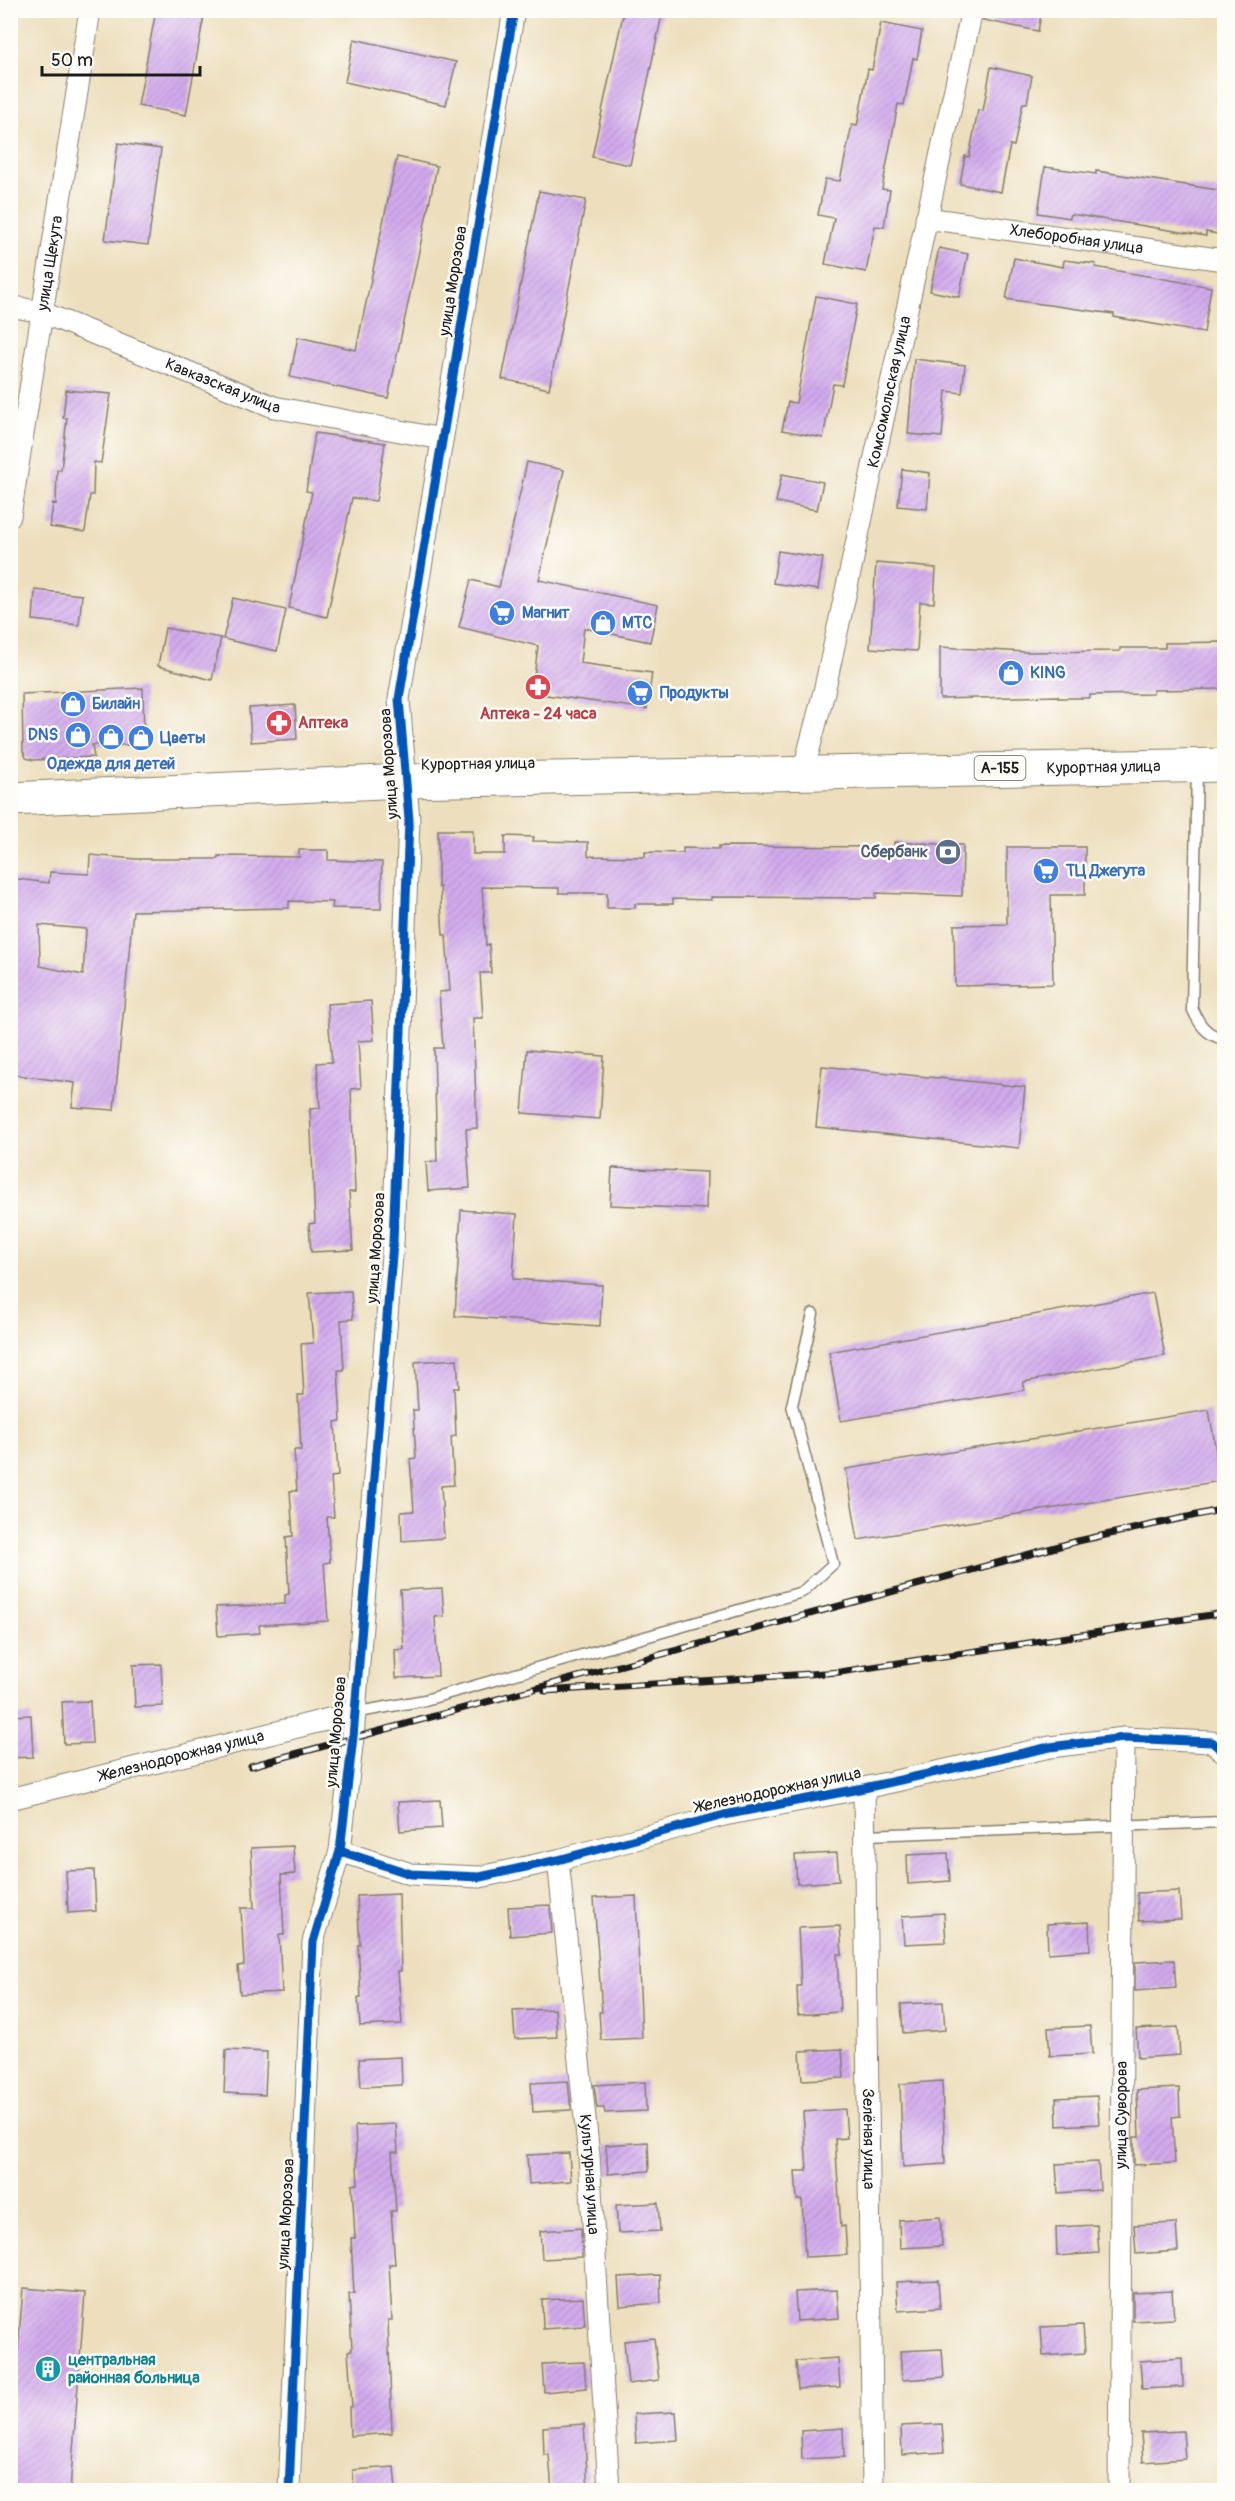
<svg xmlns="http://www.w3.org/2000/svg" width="1235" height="2501" viewBox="0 0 1235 2501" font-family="Pangolin,sans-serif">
	<defs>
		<pattern id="building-hatch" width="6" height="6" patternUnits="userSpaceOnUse" patternTransform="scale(1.5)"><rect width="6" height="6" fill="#d2aaed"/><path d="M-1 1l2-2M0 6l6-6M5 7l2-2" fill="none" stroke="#b492cb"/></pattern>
	</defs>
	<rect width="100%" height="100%" fill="#fdfcf7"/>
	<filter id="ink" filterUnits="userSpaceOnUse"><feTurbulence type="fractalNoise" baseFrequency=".0167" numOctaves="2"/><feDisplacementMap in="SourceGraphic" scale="12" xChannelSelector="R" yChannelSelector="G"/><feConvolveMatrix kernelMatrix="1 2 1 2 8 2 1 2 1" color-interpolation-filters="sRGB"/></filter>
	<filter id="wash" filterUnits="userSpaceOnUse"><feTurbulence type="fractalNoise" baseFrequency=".008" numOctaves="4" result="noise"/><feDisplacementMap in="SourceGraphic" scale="24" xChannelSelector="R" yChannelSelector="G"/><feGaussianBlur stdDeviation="1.35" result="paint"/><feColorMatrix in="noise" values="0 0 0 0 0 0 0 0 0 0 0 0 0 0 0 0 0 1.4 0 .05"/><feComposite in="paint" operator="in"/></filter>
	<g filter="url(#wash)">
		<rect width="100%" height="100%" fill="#eddfbd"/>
		<g id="blocks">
			<path fill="url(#building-hatch)" fill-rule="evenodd" d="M156 10H205L186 115 138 106Z
				M624 10H663L630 165 592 157Z
				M984 10H1042L1038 31 983 20Z
				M881 23 922 31 917 59 913 58 904 105 898 104 882 189 890 190 884 227 875 226 866 272 825 264 834 218 818 215 825 179 840 181 852 125 857 126 868 69 872 70Z
				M354 39 456 62 446 105 345 82Z
				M991 67 1032 76 1027 103H1023L1014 146 1010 145 1001 192 960 184 965 156 969 157 978 110 983 111Z
				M118 143 161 149 148 245 105 240Z
				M397 157 437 166 388 398 290 377 298 337 356 350Z
				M1045 167 1096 174V171L1224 191V235L1206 232V236L1071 214 1070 218 1038 213Z
				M539 191 586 200 549 389 502 379Z
				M939 248 968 254 959 297 930 291Z
				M1014 258 1063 267 1064 260 1096 264 1095 267 1211 287 1204 333 1114 317V314L1006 299Z
				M816 296 857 304 842 385 833 384 823 438 782 430 788 402 796 403Z
				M914 359 965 365 962 393 946 391 942 437 908 434Z
				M66 390 111 394 101 463 94 462 93 495H90L85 532 50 527 53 503 56 504 57 470H61L67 418H63Z
				M315 433 385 443 376 501 352 498 327 617 289 608 312 492 306 491Z
				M527 462 564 470 539 580 658 605 650 642 584 628 580 663 652 673 647 709 532 693 538 646 459 627 471 580 499 587Z
				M902 469 930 473 927 509 898 506Z
				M782 474 823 482 817 510 776 502Z
				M778 551 823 558 818 590 773 583Z
				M876 563 936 568 934 603 920 602 917 651 870 648Z
				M35 590 82 595 79 625 33 620Z
				M233 598 286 610 277 651 223 639Z
				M165 628 221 638 212 680 158 666Z
				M1224 642V689L1153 690V694L1090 695V698H1058V696L940 699V647L1027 652 1120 651V648H1165V643Z
				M143 688 144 745H92L94 757 33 760 26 758 23 751 22 694Z
				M295 705 297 739 251 742 249 708Z
				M438 830H473V854H505V836L534 837 533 841 588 842V856L645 857V852L683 853V848L719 849V846L894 847V842L963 845 962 896 876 893V898L711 897V900L673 899V904H635V908H607V893H559V888L482 887 486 945 489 944 491 973H480L483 1018H473L477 1128 466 1129 470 1188 428 1191 426 1162 437 1161 434 1048H443L439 992 450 991 446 935H443L440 887H438Z
				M1007 847H1085V895H1051L1053 984 955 986 954 925 1007 924Z
				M299 850H328V860L382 862 381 909 332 908 333 902 289 901V908L133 911 114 1110 72 1107 75 1083 10 1074V878L49 883 50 872 89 874 90 855 136 859H218V856L299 857ZM39 925 86 929 83 975 40 966Z
				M371 1001 374 1040 358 1041 361 1088 351 1089 355 1192H349L353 1250 311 1252 309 1224 315 1223 310 1109 320 1108 317 1063 332 1062 327 1004Z
				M527 1050 604 1056 600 1119 522 1113Z
				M822 1066 1025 1087 1019 1148 816 1127Z
				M612 1168 707 1172 706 1209 610 1205Z
				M461 1210 517 1214 513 1279 602 1285 600 1326 455 1316Z
				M351 1291 353 1319 341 1320 344 1370H338L341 1421 335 1422 338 1476 331 1477 334 1517H327L330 1562 324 1563 328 1621 259 1625 260 1633 218 1636 216 1607 285 1604V1595L289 1594 286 1537 293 1536 290 1491H297L294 1450H301L298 1395H304L301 1344 313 1343 309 1293Z
				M1153 1293 1165 1356 1023 1382 1025 1390 841 1421 829 1352Z
				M457 1359 459 1388H454L456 1436 451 1437 454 1485 441 1486 444 1538 402 1541 401 1512 414 1511 410 1459 416 1458 413 1410H418L415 1362Z
				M1209 1410 1221 1481 858 1540 846 1469Z
				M442 1588 444 1616 435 1617 438 1676 396 1678 395 1650 404 1649 400 1590Z
				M161 1664 163 1706 135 1707 133 1665Z
				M90 1701 92 1743 64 1744 62 1702Z
				M31 1715 33 1757 10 1758V1716Z
				M440 1800 442 1828 400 1831 398 1802Z
				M293 1846 295 1874 281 1875 284 1935H279L282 1992 240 1994 238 1966 244 1965 241 1908H254L251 1848Z
				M837 1853 839 1881 797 1884 795 1855Z
				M948 1853 950 1881 908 1884 907 1855Z
				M94 1870 96 1911 68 1913 66 1871Z
				M1179 1891 1181 1919 1139 1921 1137 1893Z
				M399 1894 401 1971H398L402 2024 360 2026 358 1998H361L358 1945H360L357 1896Z
				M636 1896 642 2038 601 2040 599 2012H602L594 1898Z
				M550 1905 552 1933 510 1936 508 1907Z
				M944 1913 946 1942 904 1944 902 1916Z
				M1089 1922 1090 1950 1048 1953 1047 1924Z
				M840 1926 842 1954H837L840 2012 798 2015 797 1986H801L798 1928Z
				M1174 1960 1176 1988 1135 1991V1962Z
				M943 2002 945 2030 903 2033 901 2004Z
				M555 2009 557 2037 515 2039 513 2011Z
				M1090 2026 1092 2054 1050 2056 1048 2028Z
				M1178 2027 1180 2055 1138 2058 1136 2029Z
				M842 2049 844 2078 802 2080 800 2051Z
				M226 2050 267 2052 265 2095 224 2093Z
				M401 2057 402 2085 361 2087 359 2059Z
				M568 2081 571 2110 533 2112 531 2083Z
				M942 2081 945 2164 903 2167 900 2084Z
				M645 2082 646 2111 605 2113 604 2108H597L594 2085Z
				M1179 2088 1180 2116 1172 2117 1175 2163 1134 2165V2137H1139L1137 2090Z
				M1097 2096 1099 2124 1057 2126 1056 2098Z
				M845 2109 847 2138 835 2139 841 2227 845 2226 847 2255 805 2257 802 2200H797L795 2171H807L803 2112Z
				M396 2124 398 2152H392L396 2211H391L395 2264H389L392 2320H388L392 2433 350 2436 349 2407H352L348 2351 352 2350 349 2294H354L351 2238H355L352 2185 358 2184 355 2126Z
				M648 2142 649 2171 608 2174 606 2145Z
				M569 2153 571 2181 529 2184 527 2155Z
				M1098 2162 1100 2190 1058 2193 1056 2164Z
				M658 2203 660 2231 618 2233 616 2205Z
				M940 2217 942 2246 900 2248 899 2220Z
				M1176 2223 1178 2251 1136 2254 1134 2225Z
				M1097 2225 1099 2253 1057 2256 1056 2227Z
				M581 2228 582 2257 542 2259 540 2231Z
				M660 2275 661 2303 620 2306 618 2277Z
				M938 2280 940 2308 898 2311 896 2282Z
				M23 2288 85 2293 70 2490H10V2446Z
				M837 2290 839 2318 797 2321 795 2292Z
				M1172 2291 1174 2319 1133 2321V2293Z
				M583 2298 585 2326 543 2329 542 2300Z
				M1083 2325 1085 2353 1043 2356 1041 2327Z
				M654 2338 659 2380 628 2384 624 2341Z
				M942 2349 944 2377 902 2380 900 2351Z
				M838 2358 840 2387 798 2389 796 2361Z
				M1182 2358 1183 2387 1142 2389 1140 2361Z
				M584 2362 586 2388 544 2392 542 2364Z
				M676 2412 678 2440 636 2443 634 2414Z
				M584 2424 588 2490H552L549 2455H544L543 2427Z
				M942 2424 944 2452 902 2455 901 2426Z
				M843 2428 844 2457 802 2459 801 2431Z
				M1183 2431 1185 2459 1143 2462 1141 2433Z
				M394 2467 396 2490H354L353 2470Z"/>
		</g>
	</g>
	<g filter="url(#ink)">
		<use href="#blocks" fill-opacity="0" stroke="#847e6c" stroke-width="1.5"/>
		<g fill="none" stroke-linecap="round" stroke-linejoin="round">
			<defs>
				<path id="service" d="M1197 768 1192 1008C1199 1024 1206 1035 1224 1039
					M353 1713 425 1700 802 1592 833 1564 792 1405 813 1314
					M866 1835 1224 1822"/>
				<g id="minor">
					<path id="s1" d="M926 218 1224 260"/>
					<path id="s2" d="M10 306 41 312 274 407 442 439"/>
					<path id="s3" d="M10 516 90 10"/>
					<path id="s4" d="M803 772 824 692 972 10"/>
					<path id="s5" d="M864 1788 873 2490"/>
					<path id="s6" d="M10 1799 353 1713"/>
					<path d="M340 1851 411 1874 480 1877 558 1860 724 1815 864 1788 1050 1747 1124 1738 1212 1742 1224 1752"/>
					<path id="s7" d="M558 1860 589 2156 609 2490"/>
					<path d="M289 2490 313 1942 340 1851 353 1737 393 1243 409 820 399 699 514 10"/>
					<path id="s8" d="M1119 2490 1124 1738"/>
				</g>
				<g id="primary">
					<path id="s9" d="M10 799 404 781 1224 765"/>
				</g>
			</defs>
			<use href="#service" stroke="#847e6c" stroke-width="13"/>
			<use href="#minor" stroke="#847e6c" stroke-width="23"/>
			<use href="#primary" stroke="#847e6c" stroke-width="35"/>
			<use href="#service" stroke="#fff" stroke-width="10"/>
			<use href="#minor" stroke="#fff" stroke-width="21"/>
			<use href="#primary" stroke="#fff" stroke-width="33"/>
			<defs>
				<path id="rail" d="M545 1691 840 1672 1224 1613
					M251 1766 986 1566 1078 1541 1224 1509"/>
			</defs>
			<use href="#rail" stroke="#1c1c1c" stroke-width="7"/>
			<use href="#rail" stroke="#fdfcf7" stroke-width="4.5" stroke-dasharray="14" stroke-linecap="butt"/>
			<defs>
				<path id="cycleway" d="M340 1851 411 1874 480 1877 558 1860 724 1815 864 1788 1050 1747 1124 1738 1212 1742 1224 1752
					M289 2490 313 1942 340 1851 353 1737 393 1243 409 820 399 699 514 10"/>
			</defs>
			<use href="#cycleway" stroke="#fdfcf7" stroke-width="13"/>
			<use href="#cycleway" stroke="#0057b8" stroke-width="9"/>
		</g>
	</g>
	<defs>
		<symbol id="supermarket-disc" viewBox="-11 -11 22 22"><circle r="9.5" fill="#3f7fe0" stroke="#fdfcf7"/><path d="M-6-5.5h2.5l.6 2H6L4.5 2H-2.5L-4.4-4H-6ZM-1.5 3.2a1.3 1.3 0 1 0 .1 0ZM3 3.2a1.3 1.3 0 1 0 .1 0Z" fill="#fff"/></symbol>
		<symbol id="shop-disc" viewBox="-11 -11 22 22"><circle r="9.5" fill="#3f7fe0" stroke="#fdfcf7"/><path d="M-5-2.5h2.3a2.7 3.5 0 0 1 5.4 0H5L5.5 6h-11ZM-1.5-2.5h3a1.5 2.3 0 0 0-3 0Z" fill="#fff"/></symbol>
		<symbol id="pharmacy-disc" viewBox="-11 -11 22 22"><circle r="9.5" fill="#e0444e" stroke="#fdfcf7"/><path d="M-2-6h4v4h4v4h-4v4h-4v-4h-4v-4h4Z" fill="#fff"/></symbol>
		<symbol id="bank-disc" viewBox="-11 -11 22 22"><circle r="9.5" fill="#5c6f8a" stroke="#fdfcf7"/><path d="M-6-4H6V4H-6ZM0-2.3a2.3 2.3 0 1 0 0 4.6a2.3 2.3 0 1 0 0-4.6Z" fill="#fff"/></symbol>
		<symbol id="building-disc" viewBox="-11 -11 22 22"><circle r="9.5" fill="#0f9aa8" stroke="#fdfcf7"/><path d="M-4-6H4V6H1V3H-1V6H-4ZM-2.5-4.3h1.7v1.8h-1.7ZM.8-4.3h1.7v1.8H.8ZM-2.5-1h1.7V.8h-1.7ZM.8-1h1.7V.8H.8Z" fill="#fff"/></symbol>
	</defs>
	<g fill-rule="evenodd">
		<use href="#supermarket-disc" x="487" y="598" width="30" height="30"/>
		<use href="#shop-disc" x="588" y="608" width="30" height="30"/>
		<use href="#shop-disc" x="996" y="658" width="30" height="30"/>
		<use href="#pharmacy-disc" x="523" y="672" width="30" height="30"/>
		<use href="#supermarket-disc" x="625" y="678" width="30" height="30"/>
		<use href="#shop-disc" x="58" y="689" width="30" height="30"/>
		<use href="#pharmacy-disc" x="264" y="708" width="30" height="30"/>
		<use href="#shop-disc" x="63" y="720" width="30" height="30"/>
		<use href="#shop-disc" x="96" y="722" width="30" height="30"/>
		<use href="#shop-disc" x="126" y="723" width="30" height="30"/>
		<use href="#bank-disc" x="933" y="837" width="30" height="30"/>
		<use href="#supermarket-disc" x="1031" y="856" width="30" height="30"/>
		<use href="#building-disc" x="33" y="2354" width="30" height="30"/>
	</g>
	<g text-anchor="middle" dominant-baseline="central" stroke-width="5" stroke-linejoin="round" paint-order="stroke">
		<rect fill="#fdfcf7" stroke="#605f5e" stroke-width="1.5" x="974.5" y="756" width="51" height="24" rx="4.5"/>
		<g font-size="15" font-weight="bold" fill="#1c1c1c">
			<text x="1000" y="768">А-155</text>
		</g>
		<g font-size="16" fill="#1c1c1c" stroke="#fdfcf7">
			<text stroke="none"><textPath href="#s1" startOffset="152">Хлеборобная улица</textPath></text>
			<text stroke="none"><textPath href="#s3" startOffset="256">улица Щекута</textPath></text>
			<text transform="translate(453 281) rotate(-81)">улица Морозова</text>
			<text stroke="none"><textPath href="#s2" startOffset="228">Кавказская улица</textPath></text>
			<text stroke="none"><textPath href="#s4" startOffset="390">Комсомольская улица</textPath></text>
			<text transform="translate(389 764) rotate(-94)">улица Морозова</text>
			<text transform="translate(478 764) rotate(-1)">Курортная улица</text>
			<text stroke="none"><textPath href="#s9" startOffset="1094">Курортная улица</textPath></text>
			<text transform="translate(376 1248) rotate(-86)">улица Морозова</text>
			<text transform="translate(336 1732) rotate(-85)">улица Морозова</text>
			<text stroke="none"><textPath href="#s6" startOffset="177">Железнодорожная улица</textPath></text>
			<text transform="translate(778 1790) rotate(-12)">Железнодорожная улица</text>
			<text stroke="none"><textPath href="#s8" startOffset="375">улица Суворова</textPath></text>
			<text stroke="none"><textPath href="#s5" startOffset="351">Зелёная улица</textPath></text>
			<text stroke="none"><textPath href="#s7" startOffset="316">Культурная улица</textPath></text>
			<text transform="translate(286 2214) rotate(-87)">улица Морозова</text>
		</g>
		<g font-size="16" font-weight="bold" fill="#366cbe" stroke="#fdfcf7" text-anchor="start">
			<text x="522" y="613">Магнит</text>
			<text x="622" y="623">МТС</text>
			<text x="1030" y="673">KING</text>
			<text x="660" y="693">Продукты</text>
			<text x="92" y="704">Билайн</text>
			<text x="58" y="735" text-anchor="end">DNS</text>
			<text x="160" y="738">Цветы</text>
			<text x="111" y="764" text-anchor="middle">Одежда для детей</text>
			<text x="1066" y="871">ТЦ Джегута</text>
		</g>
		<g font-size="16" font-weight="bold" fill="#be3a42" stroke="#fdfcf7">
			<text x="538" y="714">Аптека - 24 часа</text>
			<text x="298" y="723" text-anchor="start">Аптека</text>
		</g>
		<g font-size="16" font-weight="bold" fill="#4e5e75" stroke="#fdfcf7" text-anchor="end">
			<text x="928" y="852">Сбербанк</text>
		</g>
		<g font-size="16" font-weight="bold" fill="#0d838f" stroke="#fdfcf7" text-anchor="start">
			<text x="68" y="2360">центральная<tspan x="68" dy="18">районная больница</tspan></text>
		</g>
	</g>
	<rect width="1235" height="2501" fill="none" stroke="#fdfcf7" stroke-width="36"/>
	<path d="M42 66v9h158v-9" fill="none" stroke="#1c1c1c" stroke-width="3"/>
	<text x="51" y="66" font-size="18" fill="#1c1c1c" stroke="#fdfcf7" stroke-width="4.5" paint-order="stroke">50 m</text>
</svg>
